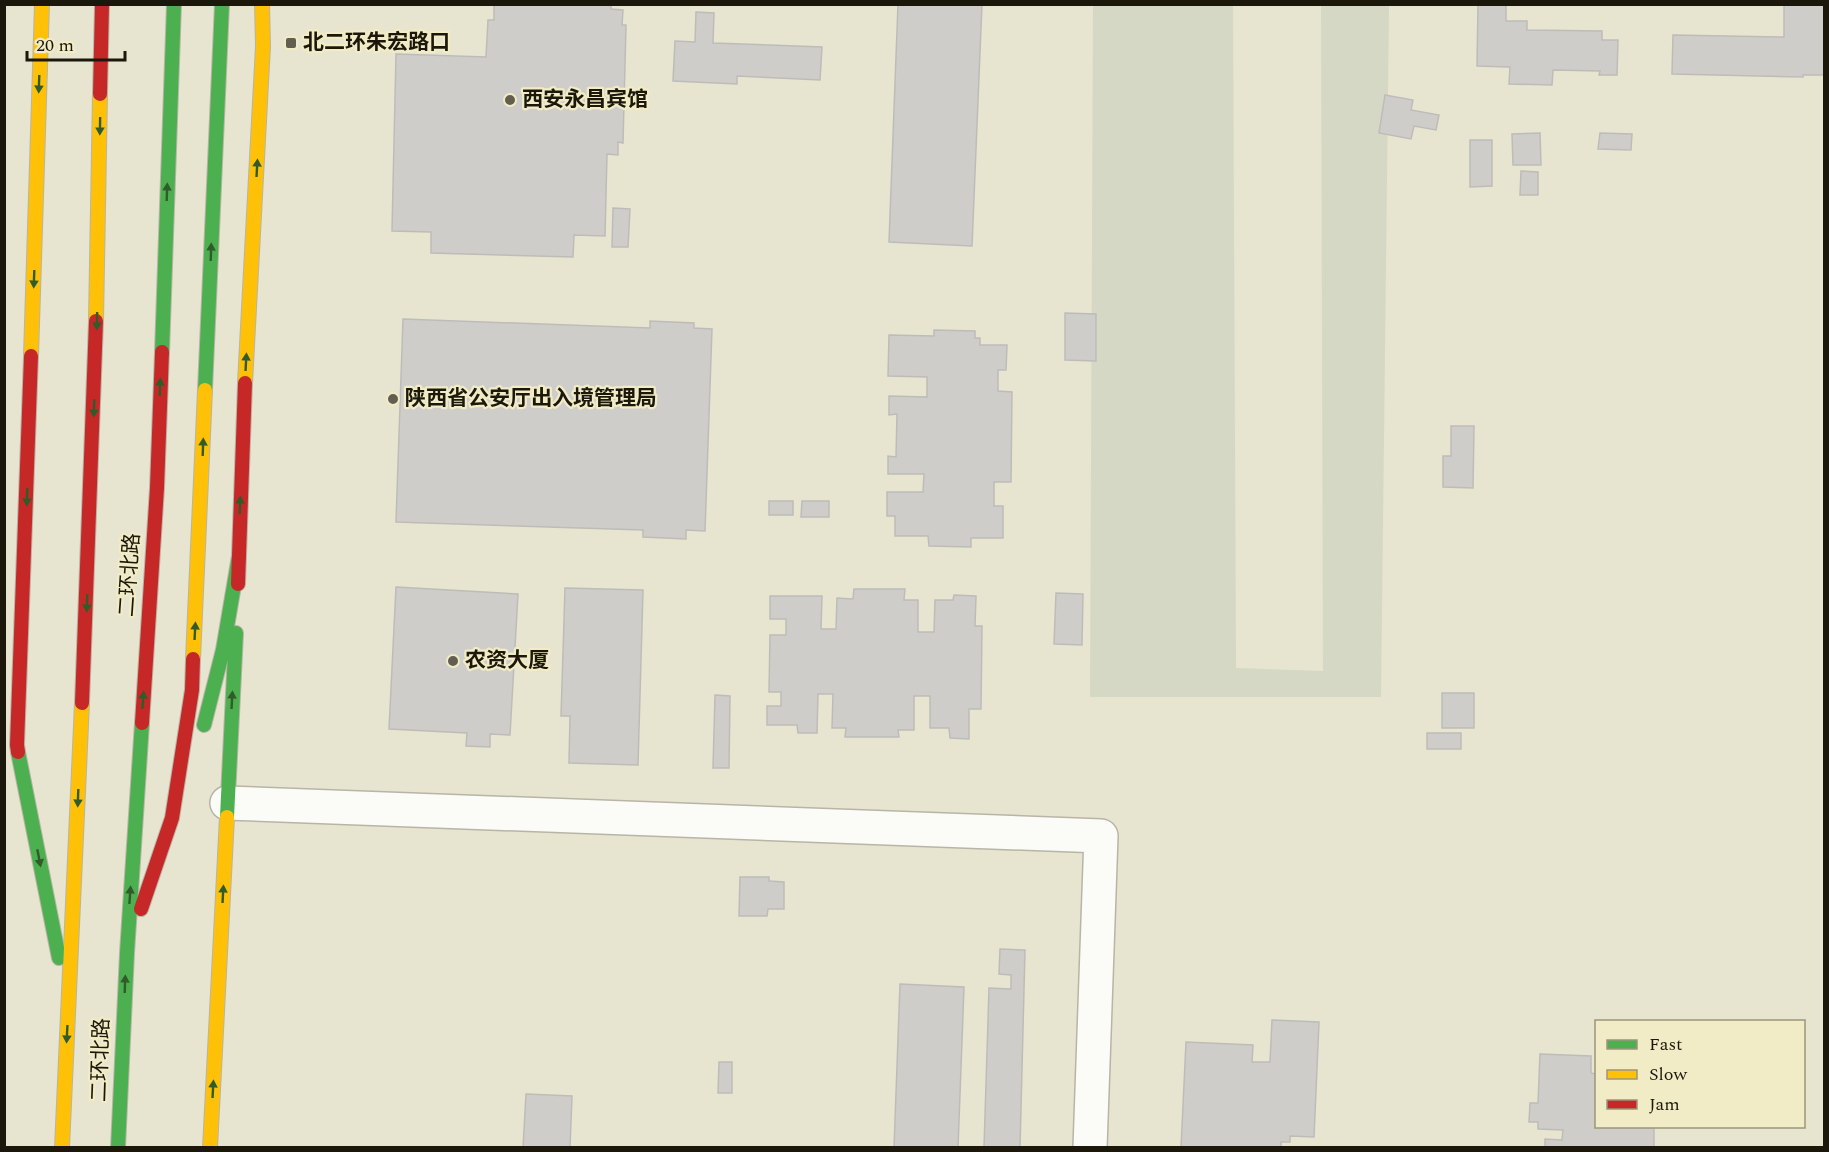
<svg xmlns="http://www.w3.org/2000/svg" width="1829" height="1152" viewBox="0 0 1829 1152" font-family="Spectral,'Noto Sans SC',serif">
	<rect width="100%" height="100%" fill="#e7e4d0"/>
	<path fill="#d5d8c5" d="M1093 5H1233L1236 668 1323 671 1321 5H1389L1381 697H1090Z"/>
	<path fill="#cfcdca" stroke="#bebcb9" stroke-width="1.5" d="M507 4H611V9L623 10 622 25H626L623 143 618 142V155L607 154 605 236 574 235 573 257 431 253V232L392 231 396 54 486 57 488 20H494V5Z
		M898 4H982L972 246 889 242Z
		M1478 4H1506V21H1527V30L1602 31V40H1618L1617 75H1599L1600 71 1553 70 1552 85 1509 84 1510 67 1477 66Z
		M1784 4H1824V75H1803V77L1672 74 1673 35 1784 37Z
		M696 12 714 13 713 43 822 47 820 80 737 76V84L673 81 675 41 695 42Z
		M1385 95 1413 100 1411 110 1439 115 1436 130 1414 126 1411 139 1379 133Z
		M1540 133 1541 165H1513L1512 134Z
		M1600 133 1632 134 1631 150 1598 149Z
		M1470 140H1492V186L1470 187Z
		M1521 171 1538 172V195H1520Z
		M613 208 630 209 628 247H612Z
		M1065 313 1096 314V361L1065 360Z
		M403 319 650 328V321L694 323V328L712 329 705 531 686 530V539L643 537V530L396 522Z
		M934 330 975 331V338H980V345H1007L1006 370H998V391L1012 392 1011 482H994V506H1003V538H971V547L929 546 928 536H895V516H887V492H923L924 474H888V456L896 457 897 414 889 415V396L927 397V377L888 376 889 335 934 336Z
		M1451 426H1474L1473 488 1443 487V456H1451Z
		M769 501H793V515H769Z
		M802 501H829V517H801Z
		M396 587 518 594 510 735 490 734V747L466 746 467 733 389 729Z
		M565 588 643 590 638 765 569 763 570 716H561Z
		M854 589H905L904 600H918V632H934L935 600H953L954 595 976 596 975 626H982L981 709H969V739L950 738 949 728H930V696H914V730H898L899 737H845L846 728H832L833 694H818L817 733H798L797 725H767V706H781V692H769L770 635H786V619H770V596H822L821 629H836L837 598 853 599Z
		M1056 593 1083 594 1082 645 1054 644Z
		M1442 693H1474V728H1442Z
		M715 695 730 696 729 768H713Z
		M1427 733H1461V749H1427Z
		M740 877H769V881L784 882V909H768L767 916H739Z
		M1000 949 1025 950 1020 1148H984L989 988 1011 989V975L999 974Z
		M900 984 964 987 958 1148H894Z
		M1272 1020 1319 1022 1314 1137 1290 1136V1142H1281V1148H1181L1186 1042 1253 1045 1252 1062H1270Z
		M1540 1054 1591 1056V1073L1596 1074V1126H1654V1148H1545V1139L1562 1140 1563 1130 1538 1129V1122H1529L1530 1103H1538Z
		M719 1062H732V1093H718Z
		M526 1094 572 1096 570 1148H523Z"/>
	<g fill="none" stroke-linecap="round" stroke-linejoin="round">
		<defs>
			<path id="street" d="M227 803 1101 836 1090 1148"/>
			<path id="fast" d="M162 352 174 4
				M205 390 222 4
				M204 725 223 650 239 556
				M18 752 59 958
				M227 817 236 633
				M118 1148 127 953 142 723"/>
			<path id="slow" d="M96 321 100 94
				M31 356 42 4
				M245 383 263 46 262 4
				M193 659 205 390
				M62 1148 82 703
				M210 1148 227 817"/>
			<path id="jam" d="M100 94 102 4
				M238 584 245 383
				M82 703 96 321
				M142 723 157 488 162 352
				M18 752 17 745 31 356
				M141 909 172 818 192 690 193 659"/>
		</defs>
		<use href="#street" stroke="#b8b5a6" stroke-width="36"/>
		<use href="#fast" stroke="#b8b5a6" stroke-width="16"/>
		<use href="#slow" stroke="#b8b5a6" stroke-width="16"/>
		<use href="#jam" stroke="#b8b5a6" stroke-width="16"/>
		<use href="#street" stroke="#fbfbf8" stroke-width="33"/>
		<use href="#fast" stroke="#4caf50" stroke-width="14"/>
		<use href="#slow" stroke="#ffc107" stroke-width="14"/>
		<use href="#jam" stroke="#c62828" stroke-width="14"/>
	</g>
	<defs><path id="oneway-solid" d="M-6-.8H1V-3.2L6.5 0L1 3.2V.8H-6Z" transform="scale(1.5)"/></defs>
	<g fill="#315c2a">
		<use href="#oneway-solid" transform="translate(39 84) rotate(92)"/>
		<use href="#oneway-solid" transform="translate(100 126) rotate(91)"/>
		<use href="#oneway-solid" transform="translate(257 168) rotate(-87)"/>
		<use href="#oneway-solid" transform="translate(167 192) rotate(-88)"/>
		<use href="#oneway-solid" transform="translate(211 252) rotate(-88)"/>
		<use href="#oneway-solid" transform="translate(34 279) rotate(92)"/>
		<use href="#oneway-solid" transform="translate(97 321) rotate(91)"/>
		<use href="#oneway-solid" transform="translate(246 362) rotate(-87)"/>
		<use href="#oneway-solid" transform="translate(160 387) rotate(-88)"/>
		<use href="#oneway-solid" transform="translate(94 408) rotate(92)"/>
		<use href="#oneway-solid" transform="translate(203 447) rotate(-88)"/>
		<use href="#oneway-solid" transform="translate(27 497) rotate(92)"/>
		<use href="#oneway-solid" transform="translate(240 505) rotate(-88)"/>
		<use href="#oneway-solid" transform="translate(87 603) rotate(92)"/>
		<use href="#oneway-solid" transform="translate(195 631) rotate(-87)"/>
		<use href="#oneway-solid" transform="translate(143 700) rotate(-86)"/>
		<use href="#oneway-solid" transform="translate(232 700) rotate(-87)"/>
		<use href="#oneway-solid" transform="translate(78 798) rotate(92)"/>
		<use href="#oneway-solid" transform="translate(39 858) rotate(79)"/>
		<use href="#oneway-solid" transform="translate(223 894) rotate(-87)"/>
		<use href="#oneway-solid" transform="translate(130 895) rotate(-86)"/>
		<use href="#oneway-solid" transform="translate(125 984) rotate(-88)"/>
		<use href="#oneway-solid" transform="translate(67 1034) rotate(93)"/>
		<use href="#oneway-solid" transform="translate(213 1089) rotate(-87)"/>
	</g>
	<g fill="#625f50" stroke="#f1ebc6" stroke-width="2">
		<rect x="285" y="37" width="12" height="12" rx="3"/>
		<circle cx="510" cy="100" r="6"/>
		<circle cx="393" cy="399" r="6"/>
		<circle cx="453" cy="661" r="6"/>
	</g>
	<g text-anchor="middle" dominant-baseline="central" stroke-width="4.5" stroke-linejoin="round" paint-order="stroke">
		<g font-size="21" font-weight="bold" fill="#1b180b" stroke="#f1ebc6" text-anchor="start">
			<text x="303" y="43">北二环朱宏路口</text>
			<text x="522" y="100">西安永昌宾馆</text>
			<text x="405" y="399">陕西省公安厅出入境管理局</text>
			<text x="465" y="661">农资大厦</text>
		</g>
		<g font-size="21" fill="#1b180b" stroke="#f1ebc6">
			<text transform="translate(130 575) rotate(-86)">二环北路</text>
			<text transform="translate(101 1060) rotate(-88)">二环北路</text>
		</g>
	</g>
	<rect width="1829" height="1152" fill="none" stroke="#1b180b" stroke-width="12"/>
	<rect x="1595" y="1020" width="210" height="108" fill="#f1ebc6" stroke="#9b977b" stroke-width="1.5"/>
	<rect x="1607" y="1040" width="30" height="9" fill="#4caf50" stroke="#9b977b" stroke-width="1.5"/>
	<text x="1649" y="1050" font-size="18" fill="#1b180b">Fast</text>
	<rect x="1607" y="1070" width="30" height="9" fill="#ffc107" stroke="#9b977b" stroke-width="1.5"/>
	<text x="1649" y="1080" font-size="18" fill="#1b180b">Slow</text>
	<rect x="1607" y="1100" width="30" height="9" fill="#c62828" stroke="#9b977b" stroke-width="1.5"/>
	<text x="1649" y="1110" font-size="18" fill="#1b180b">Jam</text>
	<path d="M27 51v9h98v-9" fill="none" stroke="#1b180b" stroke-width="3"/>
	<text x="36" y="51" font-size="18" fill="#1b180b" stroke="#f1ebc6" stroke-width="4.5" paint-order="stroke">20 m</text>
</svg>
